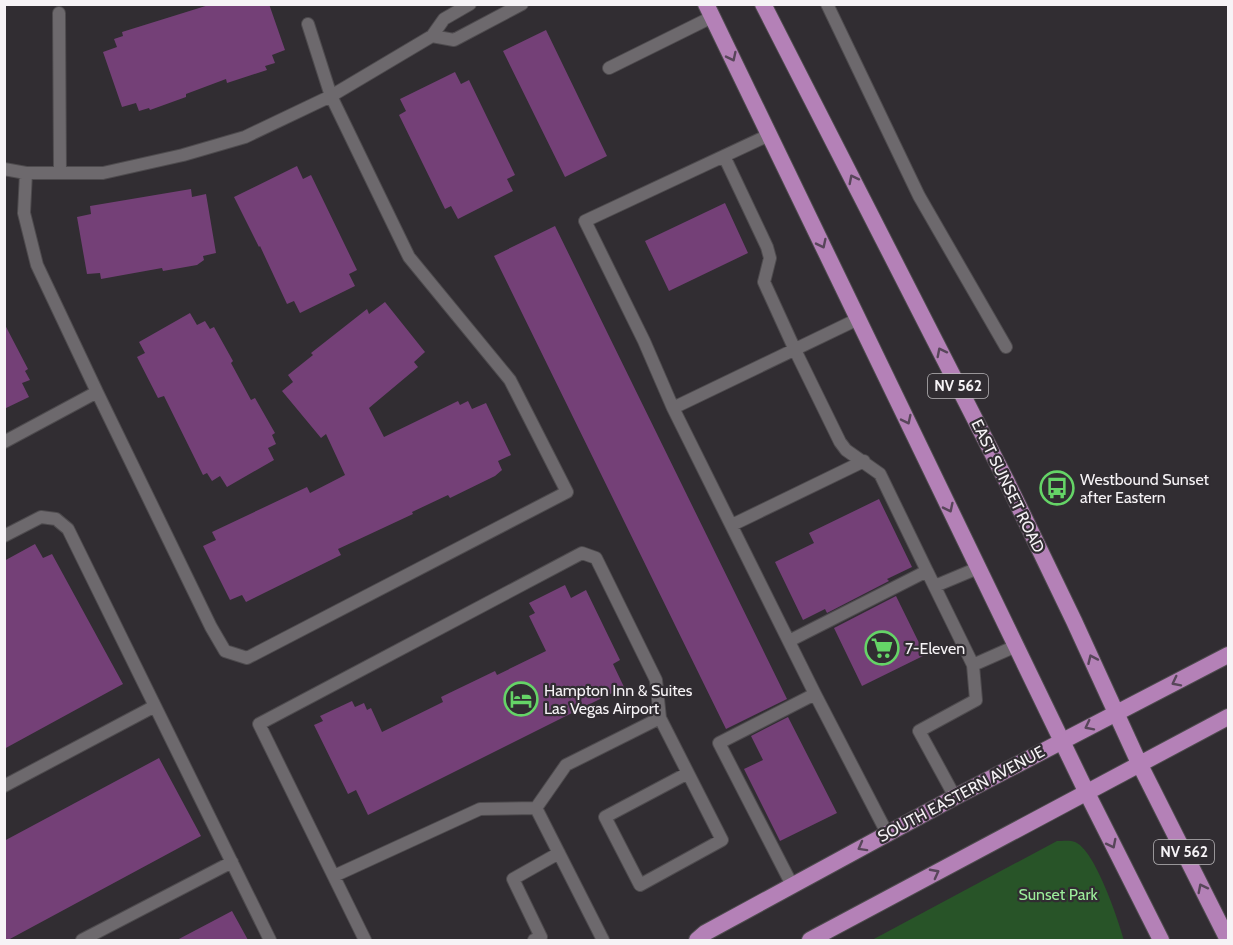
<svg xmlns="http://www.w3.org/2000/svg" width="1233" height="945" viewBox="0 0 1233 945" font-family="Cabin,sans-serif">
	<rect width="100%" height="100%" fill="#312d32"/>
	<path fill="#285428" d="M1057 841C1062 841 1071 840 1075 842 1095 850 1118 919 1124 940H872Z"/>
	<path fill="#744077" d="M212 4H269L285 50 272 55 275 63 265 66 267 70 227 83 226 79 186 94V97L150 110 149 108 139 111 136 103 122 107 103 52 117 47 114 39 123 36 122 32Z
		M546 30 607 156 565 177 503 51Z
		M455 72 461 84 469 80 515 175 507 179 513 191 458 219 451 206 445 209 399 115 406 111 400 99Z
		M297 166 303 179 311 175 357 270 349 274 355 286 300 313 294 301 287 304 260 246 259 247 234 197Z
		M191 189 192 197 206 194 216 253 203 256 204 260 197 265 163 271 162 268 101 279 100 273 87 274 77 217 91 214 90 206Z
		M725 203 748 253 669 291 645 241Z
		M555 226 787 699 726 729 494 256Z
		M385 302 425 352 414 362 418 367 369 408 384 437 458 401 460 405 468 401 472 409 486 403 511 455 498 461 502 470 495 476 450 498 448 495 412 512 413 514 338 549 341 555 246 602 242 595 230 600 203 546 216 540 212 532 307 487 310 493 345 475 326 434 321 438 282 391 293 382 288 375 313 355 311 353 367 309 369 314Z
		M190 313 197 325 205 321 210 329 214 327 233 361 231 363 251 400 255 398 275 433 272 435 276 444 268 448 274 460 227 487 220 476 212 481 207 473 203 475 164 396 158 398 137 357 145 353 139 342Z
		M4 323 28 369 25 371 30 380 22 383 29 397 4 409Z
		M879 499 912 567 887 579 889 581 827 613 825 609 803 620 775 562 814 543 809 533Z
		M35 544 43 558 52 554 123 684 4 749V561Z
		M565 585 571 598 586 590 620 660 613 664 624 687 368 815 356 790 348 794 314 725 323 721 320 716 352 701 355 707 364 703 367 710 371 708 382 732 443 702 441 697 495 671 497 675 546 651 529 616 535 613 529 603Z
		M896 596 925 655 862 686 834 628Z
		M788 717 837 813 780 841 744 769 763 760 751 736Z
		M159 758 201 836 8 940H4V841Z
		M232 911 248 940H177Z"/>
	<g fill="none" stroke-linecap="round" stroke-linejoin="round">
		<defs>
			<path id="service" d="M827 4 919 196 1006 347
				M59 13 60 173
				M432 36 454 40 522 4
				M609 68 712 17
				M769 135 585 221 644 341 673 408 815 694 887 833
				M724 156 767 247 770 258 764 282 795 350 840 442 846 450 880 474 927 571 789 641
				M4 169 26 173 24 213 37 265 97 392 4 442
				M26 173H103L183 155 245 137 331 96 432 36 444 19 470 4
				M97 392 211 627 225 651 247 658 567 492 510 380 409 257 331 96 308 24
				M673 408 858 319
				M732 525 864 461
				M4 536 41 517 56 519 68 529 270 940
				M927 571 973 665 976 700 919 731 955 797
				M935 586 978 568
				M973 665 1016 646
				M4 786 155 706
				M536 808 566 765 660 718 722 840 640 885 605 817 688 773
				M536 808 603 940
				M334 876 480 809 536 808
				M792 885 719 743 815 694
				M82 940 232 862
				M365 940 259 724 582 553 596 558 656 680 660 718
				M534 940 541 937 513 879 559 853"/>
			<path id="primary" d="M706 4 1086 791 1161 940
				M763 4 1007 482 1074 621 1139 763 1228 940
				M697 940 705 933 955 797 1228 655
				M810 940 1228 717"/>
		</defs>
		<use href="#service" stroke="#4e4b4e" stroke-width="14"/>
		<use href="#primary" stroke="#4e4b4e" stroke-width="18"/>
		<use href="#service" stroke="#6d696d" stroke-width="12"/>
		<use href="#primary" stroke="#b481b7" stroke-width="16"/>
	</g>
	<defs><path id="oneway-chevron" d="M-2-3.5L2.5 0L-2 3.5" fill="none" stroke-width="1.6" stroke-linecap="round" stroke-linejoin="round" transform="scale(1.5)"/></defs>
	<g stroke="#58465a">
		<use href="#oneway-chevron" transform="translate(732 57) rotate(64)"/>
		<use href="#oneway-chevron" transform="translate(853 179) rotate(-117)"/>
		<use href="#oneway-chevron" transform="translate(822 244) rotate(64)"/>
		<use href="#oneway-chevron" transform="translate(941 352) rotate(-117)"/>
		<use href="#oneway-chevron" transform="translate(907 420) rotate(64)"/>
		<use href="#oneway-chevron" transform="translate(949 508) rotate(64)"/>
		<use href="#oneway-chevron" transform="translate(1092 659) rotate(-114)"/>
		<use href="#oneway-chevron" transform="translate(1176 682) rotate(153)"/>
		<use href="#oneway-chevron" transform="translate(1089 726) rotate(153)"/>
		<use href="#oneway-chevron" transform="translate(1112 844) rotate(63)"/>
		<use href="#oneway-chevron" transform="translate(862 847) rotate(151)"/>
		<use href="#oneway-chevron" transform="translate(935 873) rotate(-28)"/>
		<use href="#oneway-chevron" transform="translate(1202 888) rotate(-117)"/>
	</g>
	<defs>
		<symbol id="bus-ring" viewBox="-11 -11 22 22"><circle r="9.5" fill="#312d32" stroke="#65d467" stroke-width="1.5"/><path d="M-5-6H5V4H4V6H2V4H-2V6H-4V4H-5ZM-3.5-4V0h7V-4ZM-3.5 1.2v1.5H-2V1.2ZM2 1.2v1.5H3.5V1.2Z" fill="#65d467"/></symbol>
		<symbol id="supermarket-ring" viewBox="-11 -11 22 22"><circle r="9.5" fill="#312d32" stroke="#65d467" stroke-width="1.5"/><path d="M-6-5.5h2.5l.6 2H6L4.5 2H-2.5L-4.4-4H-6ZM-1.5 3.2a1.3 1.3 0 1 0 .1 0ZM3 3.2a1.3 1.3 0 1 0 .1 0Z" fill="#65d467"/></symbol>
		<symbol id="hotel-ring" viewBox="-11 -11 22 22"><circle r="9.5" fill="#312d32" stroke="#65d467" stroke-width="1.5"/><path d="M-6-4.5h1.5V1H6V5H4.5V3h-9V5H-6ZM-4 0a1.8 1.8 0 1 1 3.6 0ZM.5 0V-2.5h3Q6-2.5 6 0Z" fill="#65d467"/></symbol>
	</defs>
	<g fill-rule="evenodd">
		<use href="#bus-ring" x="1038" y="469" width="38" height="38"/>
		<use href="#supermarket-ring" x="863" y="629" width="38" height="38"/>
		<use href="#hotel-ring" x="502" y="680" width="38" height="38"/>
	</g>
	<g text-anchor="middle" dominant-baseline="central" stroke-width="4.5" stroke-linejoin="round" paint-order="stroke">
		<g fill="#312d32" stroke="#bbb8bb" stroke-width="1.5">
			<rect x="928" y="374" width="60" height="24" rx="4.5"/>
			<rect x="1154" y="840" width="60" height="24" rx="4.5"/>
		</g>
		<g font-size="15" font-weight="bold" fill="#f6f3f6">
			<text x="958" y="386">NV 562</text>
			<text x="1184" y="852">NV 562</text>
		</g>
		<g font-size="16" fill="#f6f3f6" stroke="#312d32" text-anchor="start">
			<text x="1080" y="479">Westbound Sunset<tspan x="1080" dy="18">after Eastern</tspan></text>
			<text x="905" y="648">7-Eleven</text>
			<text x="544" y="690">Hampton Inn &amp; Suites<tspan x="544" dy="18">Las Vegas Airport</tspan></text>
		</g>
		<g font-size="16" fill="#f6f3f6" stroke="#312d32">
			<text transform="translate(1008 486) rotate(64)">EAST SUNSET ROAD</text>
			<text transform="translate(961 794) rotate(-28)">SOUTH EASTERN AVENUE</text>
		</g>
		<g font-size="16" fill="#9ced9b" stroke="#312d32">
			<text x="1058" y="894">Sunset Park</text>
		</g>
	</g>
	<rect width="1233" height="945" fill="none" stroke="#f6f3f6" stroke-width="12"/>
</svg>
